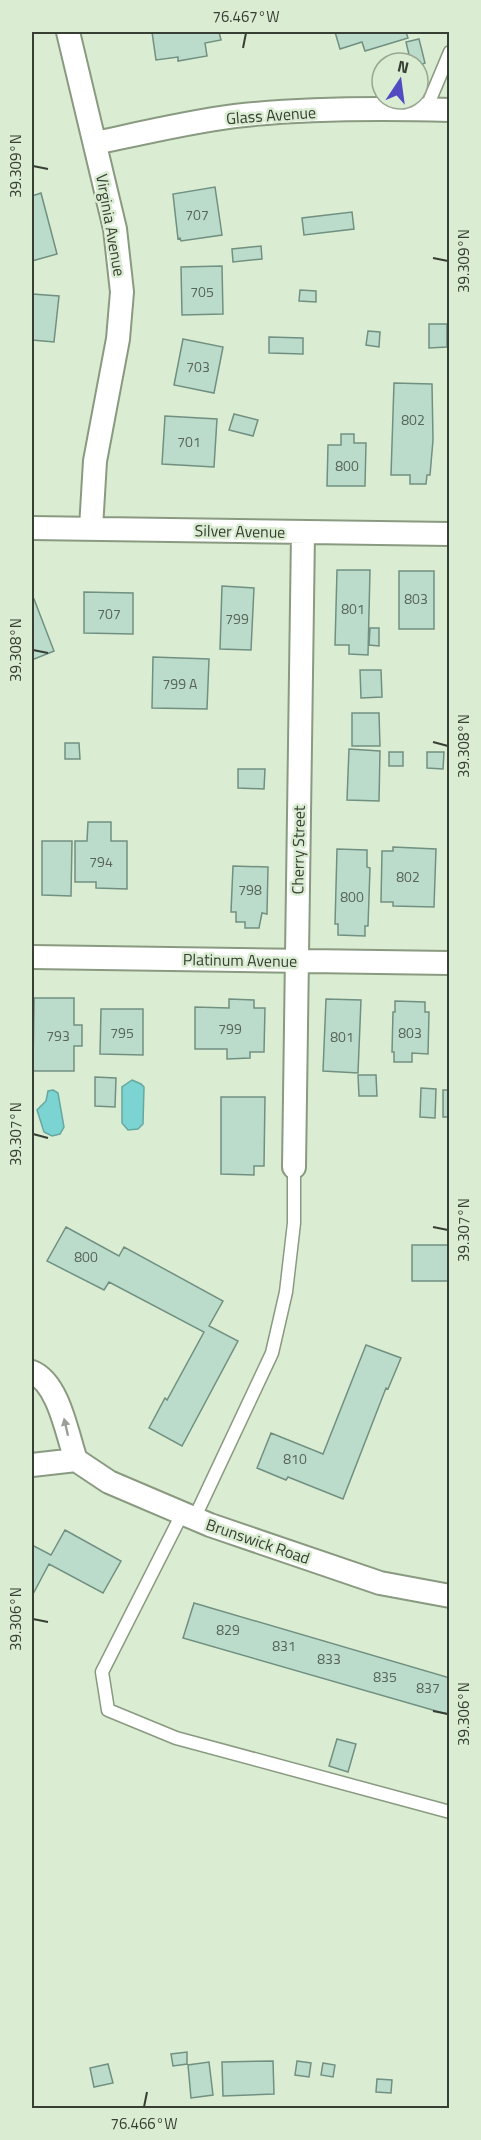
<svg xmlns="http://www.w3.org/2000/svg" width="481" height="2140" viewBox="0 0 481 2140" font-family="'Titillium Web',sans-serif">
	<rect width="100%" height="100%" fill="#daedd2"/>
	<path fill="#7bd4d2" stroke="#67a7a2" stroke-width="1.5" d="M132 1080 141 1084 144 1087 143 1124 138 1129 128 1130 122 1123V1087Z
		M53 1090 58 1093 64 1127 60 1134 52 1136 44 1132 37 1110 46 1101 48 1091Z"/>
	<path fill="#bbdbcb" stroke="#719081" stroke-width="1.5" d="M152 32H219L221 40 205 43 207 56 178 61V57L156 60Z
		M335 32H406L408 38 365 51 362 42 340 49Z
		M419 39 425 63 418 66V63H411L406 42Z
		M215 187 222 235 181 241 180 238 178 239 173 194Z
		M41 193 57 254 32 261V196Z
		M352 212 354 229 304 235 302 218Z
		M261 246 262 259 233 262 232 249Z
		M222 266 223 314 182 315 181 267Z
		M300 290 316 291V302L299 301Z
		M32 294 59 296 54 342 32 340Z
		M429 324H447V347L429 348Z
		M368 331 380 332 379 347 366 345Z
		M269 337 303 338V354L269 353Z
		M183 339 223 347 214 393 174 385Z
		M394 383 432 384 433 440 430 475H427L426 484H410V475H391Z
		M234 414 258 420 253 436 229 430Z
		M165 416 217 419 214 467 162 464Z
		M341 434H354V443H366L365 486H327L328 445H341Z
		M337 570H370L368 655 349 654V645H335Z
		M399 571H434V629H399Z
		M222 586 254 588 251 650 220 649Z
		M84 592 133 593V634L84 633Z
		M34 599 54 651 32 660V600Z
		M370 628H379V646L369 645Z
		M153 657 209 659 207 709 152 708Z
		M360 670H381L382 697 361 698Z
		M352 713H379L380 746H352Z
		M65 743H79L80 759H65Z
		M349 749 380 751 379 801 347 800Z
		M389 752H403V766H389Z
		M427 752H444L443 769 427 768Z
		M238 769H265L264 789 238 788Z
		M88 822H111V841H127V889L96 888V882H75V841H87Z
		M42 841H72L71 896 42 895Z
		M393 847 436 849 434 907 393 906V902H381L382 851H393Z
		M337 849 367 850V867L370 868 368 926H365V936L338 935V924H335Z
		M233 866 268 867 267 914 262 913 259 928H245V922H236V912H231Z
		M34 998H74V1025H82V1046H74V1071H33Z
		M229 999 254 1000V1008H265L264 1052H250V1058L227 1059V1049H195V1007L229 1008Z
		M326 999 361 1000 358 1073 323 1071Z
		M395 1001 425 1002V1012H429L428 1054 412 1053V1062H394V1052H392L393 1012H395Z
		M101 1009H143V1055L100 1054Z
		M358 1075H376L377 1096H359Z
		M95 1077 116 1078 115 1107 95 1106Z
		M421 1088 436 1089 435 1118 420 1117Z
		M443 1090H450V1117H443Z
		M221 1097H265L264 1166H254V1175L221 1174Z
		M66 1227 119 1256 124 1247 223 1301 209 1326 238 1341 182 1446 149 1428 165 1398 167 1400 204 1332 109 1282 104 1290 47 1261Z
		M412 1245H450V1281H412Z
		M366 1345 401 1358 388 1389 386 1388 343 1499 288 1477 286 1480 257 1468 271 1433 323 1454Z
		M65 1530 121 1561 103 1593 49 1564 32 1596V1545L51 1555Z
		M194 1603 450 1678V1715L183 1638Z
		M337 1739 356 1744 348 1772 329 1766Z
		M187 2052V2064L173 2066 171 2054Z
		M273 2061 274 2094 223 2096 222 2062Z
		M297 2061 311 2063 309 2077 295 2075Z
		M209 2062 213 2095 191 2098 188 2065Z
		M323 2063 335 2065 333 2077 321 2075Z
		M108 2064 113 2083 94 2087 90 2068Z
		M377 2079 392 2080 391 2093 376 2092Z"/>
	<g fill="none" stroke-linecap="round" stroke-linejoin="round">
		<defs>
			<path id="service" d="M426 109 450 52
				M182 1514 102 1672 108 1710 176 1738 450 1812
				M194 1519 272 1353 286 1292 294 1223V1167"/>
			<path id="minor" d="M68 32 115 229 122 292 118 339 95 461 91 528
				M96 143C142 133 188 122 235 116 305 108 378 108 450 110
				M32 528 450 534
				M32 957 450 963
				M294 1167 303 533
				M32 1372C59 1383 67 1435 76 1460L32 1465
				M76 1460 109 1482 210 1525 380 1583 450 1596"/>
		</defs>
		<use href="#service" stroke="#899a81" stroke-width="15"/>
		<use href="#minor" stroke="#899a81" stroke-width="26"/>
		<use href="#service" stroke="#fff" stroke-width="12"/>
		<use href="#minor" stroke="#fff" stroke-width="22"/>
	</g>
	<defs><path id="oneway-solid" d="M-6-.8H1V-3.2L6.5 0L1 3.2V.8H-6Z" transform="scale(1.5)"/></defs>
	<use fill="#9b9e99" href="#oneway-solid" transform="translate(66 1427) rotate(-103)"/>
	<path fill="none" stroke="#373e33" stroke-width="2" d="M243 48 246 33M33 166 48 169M433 258 448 261M33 650 48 653M433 742 448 746M33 1134 48 1138M433 1227 448 1230M33 1619 48 1622M433 1711 448 1714M144 2107 147 2092"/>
	<g text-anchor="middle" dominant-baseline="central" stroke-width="5" stroke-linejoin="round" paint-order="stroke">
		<g font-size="14" fill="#586559">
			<text x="197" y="214">707</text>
			<text x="202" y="291">705</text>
			<text x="198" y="366">703</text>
			<text x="413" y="419">802</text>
			<text x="189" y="441">701</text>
			<text x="347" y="465">800</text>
			<text x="416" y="598">803</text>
			<text x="353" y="608">801</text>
			<text x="109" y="613">707</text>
			<text x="237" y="618">799</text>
			<text x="180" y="683">799 A</text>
			<text x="101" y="861">794</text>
			<text x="408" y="876">802</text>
			<text x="250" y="889">798</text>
			<text x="352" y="896">800</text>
			<text x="230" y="1028">799</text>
			<text x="122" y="1032">795</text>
			<text x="410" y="1032">803</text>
			<text x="58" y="1035">793</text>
			<text x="342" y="1036">801</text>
			<text x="86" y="1256">800</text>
			<text x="295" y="1458">810</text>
			<text x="228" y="1629">829</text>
			<text x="284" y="1645">831</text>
			<text x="329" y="1658">833</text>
			<text x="385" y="1676">835</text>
			<text x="428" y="1687">837</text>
		</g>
		<g font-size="16" fill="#373e33" stroke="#daedd2">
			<text transform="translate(271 115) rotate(-4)">Glass Avenue</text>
			<text transform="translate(111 225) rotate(80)">Virginia Avenue</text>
			<text transform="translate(240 531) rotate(1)">Silver Avenue</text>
			<text transform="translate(298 850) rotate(-89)">Cherry Street</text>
			<text transform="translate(240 960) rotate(1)">Platinum Avenue</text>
			<text transform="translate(258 1541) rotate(19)">Brunswick Road</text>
		</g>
	</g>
	<rect width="481" height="2140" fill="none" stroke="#daedd2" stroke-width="66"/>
	<g transform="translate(400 81) rotate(13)"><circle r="28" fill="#daedd2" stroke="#99a792" stroke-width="1.5"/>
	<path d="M0-4.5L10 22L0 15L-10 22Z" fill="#524ac1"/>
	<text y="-9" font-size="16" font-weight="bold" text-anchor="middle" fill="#373e33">N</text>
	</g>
	<rect x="33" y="33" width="415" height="2074" fill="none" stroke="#373e33" stroke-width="2"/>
	<g font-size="15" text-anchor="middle" fill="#373e33">
		<text x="246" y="22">76.467°W</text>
		<text transform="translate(16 166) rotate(-90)" y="5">39.309°N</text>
		<text transform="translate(464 261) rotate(-90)" y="5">39.309°N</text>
		<text transform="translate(16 650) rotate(-90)" y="5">39.308°N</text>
		<text transform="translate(464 746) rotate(-90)" y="5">39.308°N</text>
		<text transform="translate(16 1134) rotate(-90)" y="5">39.307°N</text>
		<text transform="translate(464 1230) rotate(-90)" y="5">39.307°N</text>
		<text transform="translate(16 1619) rotate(-90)" y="5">39.306°N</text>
		<text transform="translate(464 1714) rotate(-90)" y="5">39.306°N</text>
		<text x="144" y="2129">76.466°W</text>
	</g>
</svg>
